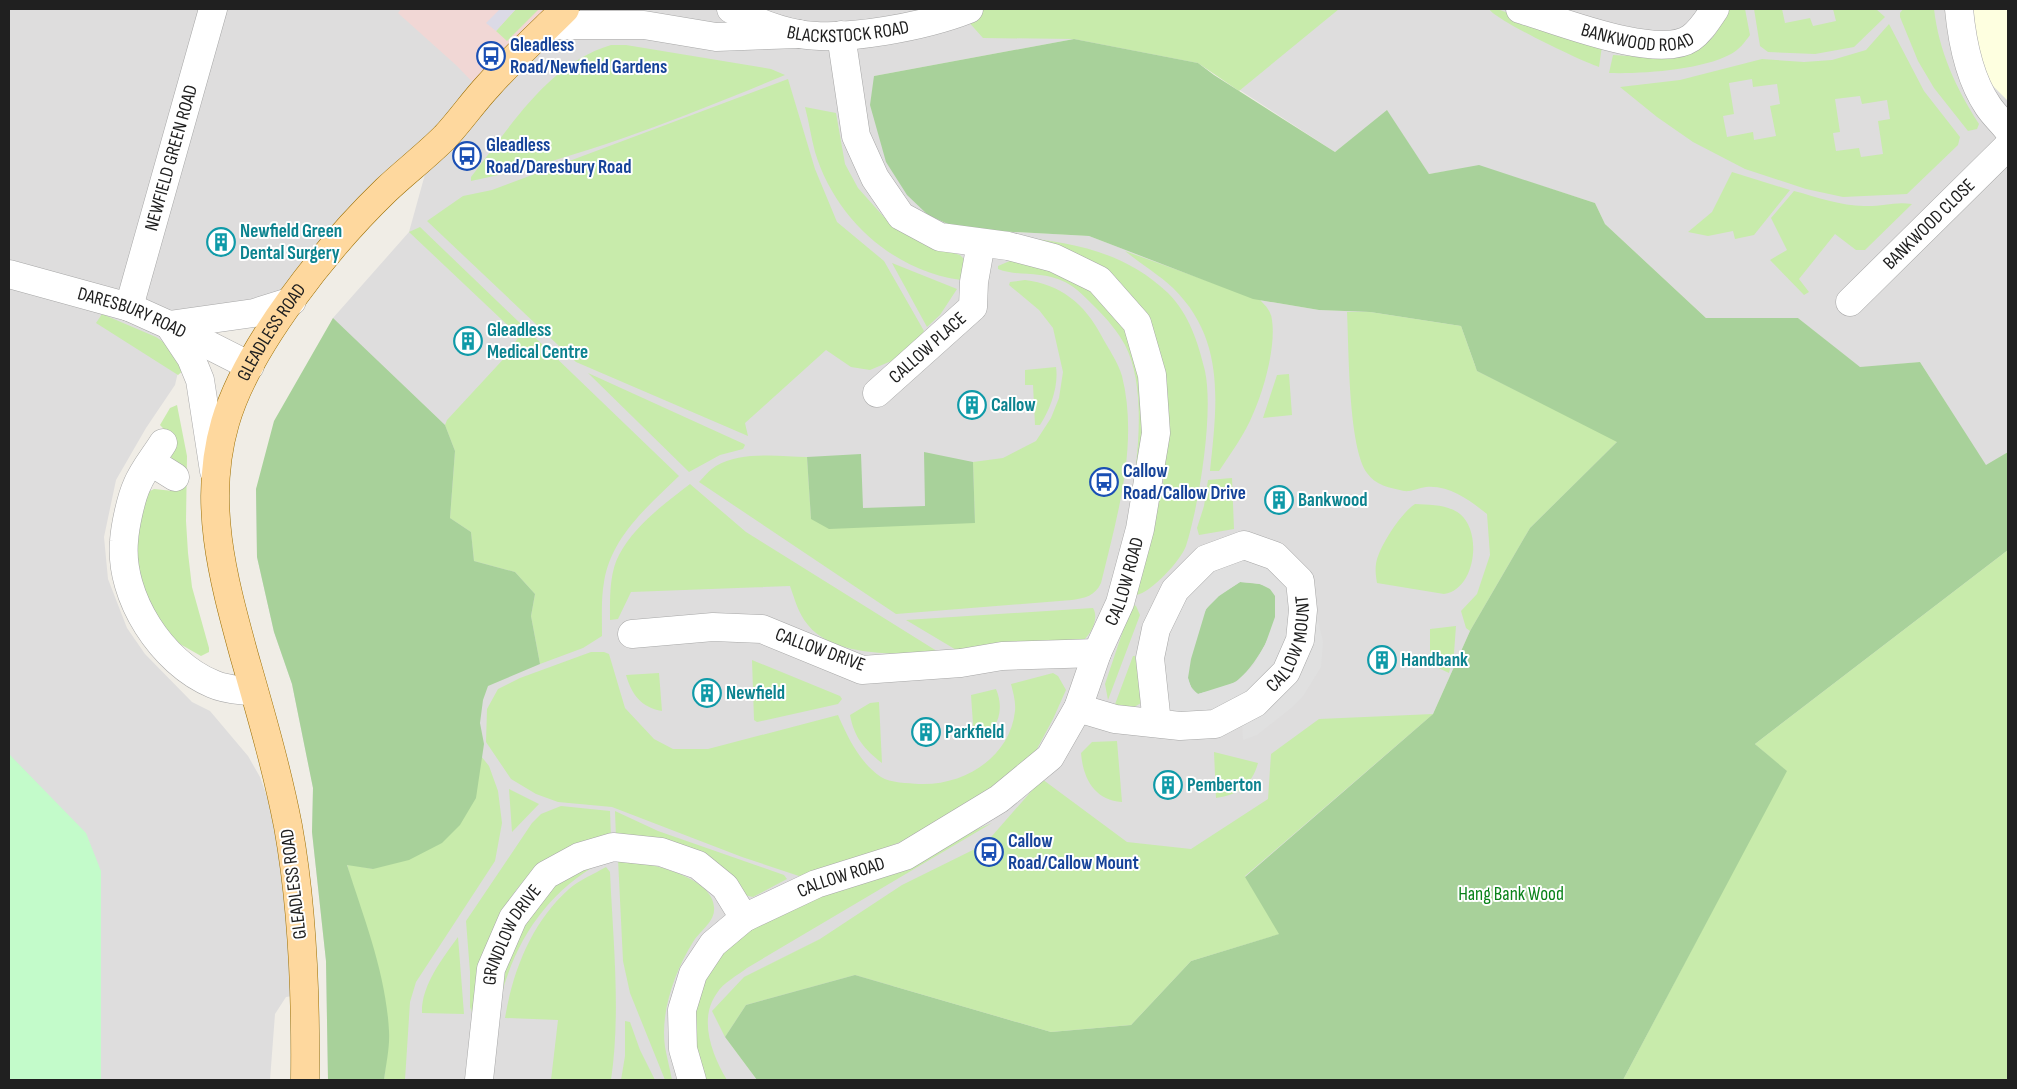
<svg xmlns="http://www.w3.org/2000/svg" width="2017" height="1089" viewBox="0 0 2017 1089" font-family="'Sofia Sans Condensed',sans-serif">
	<rect width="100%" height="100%" fill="#f0ede6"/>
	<path fill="#dedddd" d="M9 9H2008V452L1986 466 1920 362 1860 368 1798 318H1706L1605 224 1595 203 1479 166 1429 174 1387 111 1335 152 1198 63 1074 39 874 76 959 229 1089 236 1253 299 1319 310 1370 312 1618 441 1470 631 1433 714 1245 877 725 1037 757 1080H328L326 961 312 832 313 788 292 684 274 632 257 557 256 489 333 318 409 232 432 149 301 290 187 334 175 385 146 428 116 480 104 537 108 579 127 628 145 654 192 702 210 711 248 756 260 777 272 811 285 896 293 996 286 997 275 1014 270 1080H9Z"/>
	<path fill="#f1d7d5" d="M401 9H565L483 93 457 66 398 13Z"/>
	<path fill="#feffe0" d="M1970 9H2008V101L1985 78Z"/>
	<path fill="#c8ebab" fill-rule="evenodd" d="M516 9H539L507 41 496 31Z
		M957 9H1339L1239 91 1198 63 1074 39 983 38Z
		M1489 9H1497L1602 46 1599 67C1581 61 1497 21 1489 9Z
		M1726 9H1745L1750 35C1745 42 1739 50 1731 54 1702 70 1642 74 1609 73L1613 55C1644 57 1690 61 1713 37 1719 30 1722 17 1726 9Z
		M1754 9H1782L1785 23 1810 18 1813 26 1836 21 1833 9H1876L1885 17 1854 47 1815 54 1768 52 1760 46Z
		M1903 9H1934C1939 52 1956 88 1979 124L1977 129 1968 131 1934 88 1918 61 1900 17V13Z
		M1889 24 1924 91 1960 137 1958 145 1907 194 1843 197 1806 189 1745 169 1693 142 1657 117 1620 87 1680 80 1762 59 1804 62 1832 60 1866 50ZM1752 79 1753 87 1777 84 1780 104 1770 106 1776 136 1754 140 1753 132 1727 137 1723 116 1734 114 1729 83ZM1860 96 1862 104 1887 100 1890 119 1878 121 1883 154 1861 157 1859 148 1836 151 1833 133 1840 132 1835 99Z
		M611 45H626L771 69 785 75C683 117 579 159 471 181V177C510 128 547 64 611 45Z
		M788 79 815 169 837 222 884 261 924 331 908 354 870 370 851 367 826 350 745 423 748 436 576 362 427 221 463 196 492 190Z
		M805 107 836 113 845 164 858 188 883 216 906 234 931 246 960 255 965 260 970 281C897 275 836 221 815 152 811 137 809 122 805 107Z
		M1732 172 1790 190 1754 235 1735 239 1733 231 1708 236 1688 232 1712 212Z
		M1794 191C1817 197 1841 206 1864 206 1881 207 1895 201 1912 204L1865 250H1856L1835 234 1799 279 1809 292 1804 295 1770 260 1787 250 1771 218Z
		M420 227 679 476C648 506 611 537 604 582 601 599 602 618 602 636L583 648 540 664 531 616 535 594 515 572 474 561 471 532 450 518 455 451 445 425 447 420 509 353 519 336 409 232Z
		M997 236C1059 239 1121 248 1168 293 1189 314 1198 342 1205 371 1214 413 1199 505 1186 546 1181 560 1151 593 1136 595L1163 484 1168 414 1167 386 1164 369 1138 305 1120 282 1098 265Z
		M1125 251 1260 300C1266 306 1271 311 1272 320 1276 346 1264 390 1253 414 1245 434 1231 453 1219 471H1210C1217 404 1226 340 1173 288 1158 274 1141 264 1125 251Z
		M1012 260C1023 262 1036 262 1046 266 1075 278 1104 297 1121 322 1147 360 1146 432 1139 475 1136 499 1128 524 1122 549 1133 494 1152 397 1125 345 1118 332 1107 319 1097 309 1087 299 1077 288 1065 282 1041 270 1018 277 998 269V266Z
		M892 263 957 289 940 315 927 327Z
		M1025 280C1060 284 1085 304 1101 335 1108 348 1118 362 1122 376 1139 444 1117 517 1101 583 1095 596 1085 598 1072 600L896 614 699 482C704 477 709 470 716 466 741 451 779 456 807 457L811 519 975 523 973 462 1003 458 1036 441 1051 418 1059 398 1063 372 1053 328 1039 310 1009 285 1010 282Z
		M1347 312H1370L1461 326 1477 371 1618 441 1530 528 1470 631 1466 628 1461 611 1477 594 1490 555 1487 514C1469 500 1450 485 1426 487 1418 488 1411 492 1404 491 1390 488 1375 485 1367 473 1348 446 1349 348 1347 312Z
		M102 314 156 337 168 345 185 369 178 375 96 323Z
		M1056 367C1059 386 1050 410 1040 425H1035L1033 385H1025V370Z
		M588 373 744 444 745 445 743 449 720 455 689 472Z
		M1289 374 1292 415 1263 418 1277 375Z
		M177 405 187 456 186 521 188 553 192 587 209 648V652L201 656 180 644 154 617 132 567 146 493 154 489 173 491 182 476 171 457 176 442 160 425 170 408Z
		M1232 478 1234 529 1199 535 1197 528 1204 506 1208 480Z
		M690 484 746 532 940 653C901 654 834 658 808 625 798 613 795 600 790 586L631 592 618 619 610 620C610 599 609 574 619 555 635 525 664 504 690 484Z
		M1415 504C1430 505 1447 504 1460 514 1483 533 1475 590 1444 594L1377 583C1376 577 1375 570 1376 564 1378 548 1401 513 1415 504Z
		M2008 550V1080H1623L1786 771 1755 744Z
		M1132 604 1136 606 1140 615 1108 700 1105 684Z
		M1093 608C1099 618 1092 632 1084 640L958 651 906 620Z
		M1456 626 1454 653 1449 673 1430 664V629Z
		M591 652H604L609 654 625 708 654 739 673 749H708L838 715C848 738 860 763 881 777 890 783 908 783 919 784 963 786 1010 758 1015 711 1016 702 1013 692 1011 684L1053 673 1058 676 1066 690 1053 719 1030 762 940 826 808 879 742 857 612 807 558 802 536 794 511 779 486 742 487 709 498 689 520 678Z
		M1133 656H1135L1137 668 1144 683 1141 703 1131 709 1114 707Z
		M752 660 840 696 842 699 838 704 757 722 754 720Z
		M659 673 662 711C641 707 632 695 626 675Z
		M996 689C1005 710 998 732 977 740L974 739 971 695Z
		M879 702 882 763C864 749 854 737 850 715L870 703Z
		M1433 714 1245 876 1280 934 1191 961 1131 1025 1051 1032 855 975 746 1005 725 1037 712 1011 744 977 820 939 902 885 985 844 1042 779 1127 842 1191 849 1268 799 1271 754 1319 719Z
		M1117 741 1122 802C1094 800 1083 778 1081 753L1092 742Z
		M1214 752 1258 763C1252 785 1238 795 1216 798Z
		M481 756 489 766 498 791 502 823 495 861 416 982 410 1002 405 1080H384L389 1033 347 864 373 869 479 769Z
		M509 789 539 804 512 832Z
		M561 806 610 811 611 837C567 840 521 871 503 913 490 945 483 982 473 1015L470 1007V972L466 921 532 823 541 814Z
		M615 811 658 831 784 875 787 879 753 897 744 895 616 838Z
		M992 823 747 968C738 975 723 983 717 993 698 1019 712 1055 727 1080H698L689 1017 719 947 763 918Z
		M618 859C644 862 718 876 714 911 713 923 699 932 693 942 675 971 660 1012 665 1047 667 1058 670 1069 672 1080H665L630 993 623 961Z
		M600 863C549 891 517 938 502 993L505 961 517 933 559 877Z
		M606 867 610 872C613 941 621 1012 611 1080H551L558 1020 505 1018C513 970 532 922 569 889 579 880 594 874 606 867Z
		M458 937 464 1014 422 1013C421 986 442 959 458 937Z
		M625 1021 630 1022 640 1050 655 1080H621L625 1056Z"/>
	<path fill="#a8d19a" d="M1074 39 1198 63 1214 75 1335 152 1387 110 1429 174 1479 165 1595 203 1605 224 1706 318H1798L1860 367 1920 362 1986 465 2008 452V550L1755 744 1787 771 1623 1080H757L725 1037 746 1005 855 975 1051 1032 1131 1025 1191 961 1279 934 1245 877 1433 714 1470 631 1530 528 1617 442 1477 371 1461 326 1370 312 1319 310 1253 299 1089 236 959 229 928 215 907 195 886 162 870 105 874 76Z
		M333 318 445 425 455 451 450 518 471 532 474 561 515 572 535 594 531 616 540 664 488 686 483 700 480 723 484 744 476 798 460 825 442 843 409 860 373 869 347 865C364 919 386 973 389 1031 390 1047 386 1064 384 1080H328L326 961 312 832 313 788 292 684 274 632 257 557 256 489 274 421Z
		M924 452 973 462 975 523 829 529 811 519 807 457 861 454 863 508 925 506Z
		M1240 582C1252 583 1269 582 1275 595 1285 618 1255 667 1238 680 1227 688 1210 691 1198 694 1193 690 1189 685 1188 678 1187 665 1199 619 1207 608 1215 596 1228 590 1240 582Z"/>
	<path fill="#c3fbca" d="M9 754 86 833 101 871V1080H9Z"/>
	<path fill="#e0e0e0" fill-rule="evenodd" d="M1248 560 1261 561 1290 585 1291 643 1255 691 1212 713 1175 717 1169 707 1165 686 1164 660 1168 639 1178 614 1190 593 1203 578 1226 562ZM1240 582 1260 584 1270 589 1275 596V617L1265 645 1253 666 1236 682 1198 694 1192 690 1188 678 1191 659 1206 609 1219 596Z
		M1316 612 1323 642 1321 667 1303 696 1291 708 1257 735 1243 740 1242 719Z"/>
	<path fill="#dbdae6" d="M500 9H516L496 31 486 23Z"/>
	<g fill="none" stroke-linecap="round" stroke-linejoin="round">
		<defs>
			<g id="minor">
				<path id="s1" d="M731 9C752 20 776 30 799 34 845 42 926 26 969 9"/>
				<path id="s2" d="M1520 9C1557 20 1658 61 1691 38 1701 31 1708 19 1715 9"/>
				<path d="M1959 9C1962 41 1969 78 1988 106 1994 115 2002 122 2008 130"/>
				<path d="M549 25H644L716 37 799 34"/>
				<path id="s3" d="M9 274 129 307 169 325 250 366"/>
				<path id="s4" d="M1850 302 2008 146"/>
				<path id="s5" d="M129 307 213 9"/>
				<path d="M169 325 254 313 292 301"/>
				<path d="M171 328 191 358 200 380 214 471"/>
				<path id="s6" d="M877 393 973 307 974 282 981 243"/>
				<path d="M163 443C155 456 143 470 137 485 131 498 125 526 124 541 119 597 162 663 213 684 226 690 241 690 254 692"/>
				<path d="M151 462 175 477"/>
				<path d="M632 634 713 627 762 629 862 670 961 663 1002 656 1097 653"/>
				<path id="s7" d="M1078 708 1115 719 1180 726 1215 724 1255 703 1286 672 1300 640 1303 610 1300 581 1275 556 1244 545 1206 559 1175 590 1156 629 1150 658 1157 723"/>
				<path id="s8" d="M479 1080 491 969 513 918 546 875 579 857 613 847 661 852 698 865 725 887 744 918"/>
				<path id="s9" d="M692 1080 683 1049 682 1010 693 974 713 944 744 918 816 884 905 856 999 799 1050 757 1078 708 1097 653 1120 603 1140 529 1156 433 1152 375 1137 323 1099 280 1054 258 1008 246 940 237 901 216 875 178 856 136 841 35"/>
			</g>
			<g id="major">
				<path id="s10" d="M305 1080C306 996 303 909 288 826 277 769 260 711 244 655 223 578 202 502 225 423 247 346 329 245 386 190 405 172 426 156 445 137 460 121 473 102 488 86 512 59 540 34 565 9"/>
			</g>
		</defs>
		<use href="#minor" stroke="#a7a7a7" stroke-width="29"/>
		<use href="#major" stroke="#9b6e00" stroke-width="29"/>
		<use href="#minor" stroke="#fff" stroke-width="28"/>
		<use href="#major" stroke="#fed89e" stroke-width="28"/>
	</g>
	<defs>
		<symbol id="bus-ring" viewBox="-11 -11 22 22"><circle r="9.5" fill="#fff" stroke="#1a4fb4" stroke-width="1.5"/><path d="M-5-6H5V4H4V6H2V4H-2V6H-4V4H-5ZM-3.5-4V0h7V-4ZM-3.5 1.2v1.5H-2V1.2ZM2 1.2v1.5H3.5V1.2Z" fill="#1a4fb4"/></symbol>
		<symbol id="building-ring" viewBox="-11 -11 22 22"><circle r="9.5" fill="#fff" stroke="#0f9aa8" stroke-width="1.5"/><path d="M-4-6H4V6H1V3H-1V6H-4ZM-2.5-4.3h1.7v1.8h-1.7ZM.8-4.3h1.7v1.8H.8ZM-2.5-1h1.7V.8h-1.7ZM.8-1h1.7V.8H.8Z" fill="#0f9aa8"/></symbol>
	</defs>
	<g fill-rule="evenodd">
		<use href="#bus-ring" x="475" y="40" width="32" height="32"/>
		<use href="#bus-ring" x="451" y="140" width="32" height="32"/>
		<use href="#building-ring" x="205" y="226" width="32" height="32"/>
		<use href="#building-ring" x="452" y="325" width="32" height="32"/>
		<use href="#building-ring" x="956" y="389" width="32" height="32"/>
		<use href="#bus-ring" x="1088" y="466" width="32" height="32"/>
		<use href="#building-ring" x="1263" y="484" width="32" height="32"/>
		<use href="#building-ring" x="1366" y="644" width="32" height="32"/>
		<use href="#building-ring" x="691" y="677" width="32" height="32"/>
		<use href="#building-ring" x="910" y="716" width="32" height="32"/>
		<use href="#building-ring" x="1152" y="769" width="32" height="32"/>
		<use href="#bus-ring" x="973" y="836" width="32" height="32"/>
	</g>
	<g text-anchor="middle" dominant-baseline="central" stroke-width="4" stroke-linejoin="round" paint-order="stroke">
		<g font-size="19" fill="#202020" stroke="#fff">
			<text stroke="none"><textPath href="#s1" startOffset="122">BLACKSTOCK ROAD</textPath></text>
			<text stroke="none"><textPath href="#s2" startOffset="122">BANKWOOD ROAD</textPath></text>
			<text stroke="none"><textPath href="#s5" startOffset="155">NEWFIELD GREEN ROAD</textPath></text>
			<text stroke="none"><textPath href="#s4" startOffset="111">BANKWOOD CLOSE</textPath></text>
			<text stroke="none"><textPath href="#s3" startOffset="129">DARESBURY ROAD</textPath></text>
			<text stroke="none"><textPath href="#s10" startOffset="770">GLEADLESS ROAD</textPath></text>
			<text stroke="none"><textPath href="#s6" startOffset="68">CALLOW PLACE</textPath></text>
			<text stroke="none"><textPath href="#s9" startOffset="726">CALLOW ROAD</textPath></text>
			<text stroke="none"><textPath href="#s7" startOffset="256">CALLOW MOUNT</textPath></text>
			<text transform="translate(820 650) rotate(20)">CALLOW DRIVE</text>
			<text stroke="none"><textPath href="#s9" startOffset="291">CALLOW ROAD</textPath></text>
			<text transform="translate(294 884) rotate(-97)">GLEADLESS ROAD</text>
			<text stroke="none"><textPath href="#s8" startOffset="151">GRINDLOW DRIVE</textPath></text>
		</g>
		<g font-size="19" font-weight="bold" fill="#164399" stroke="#fff" text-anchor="start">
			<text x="510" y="45">Gleadless<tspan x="510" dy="22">Road/Newfield Gardens</tspan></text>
			<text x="486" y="145">Gleadless<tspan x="486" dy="22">Road/Daresbury Road</tspan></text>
			<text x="1123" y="471">Callow<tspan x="1123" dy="22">Road/Callow Drive</tspan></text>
			<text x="1008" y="841">Callow<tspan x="1008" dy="22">Road/Callow Mount</tspan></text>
		</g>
		<g font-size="19" font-weight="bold" fill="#0d838f" stroke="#fff" text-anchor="start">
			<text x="240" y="231">Newfield Green<tspan x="240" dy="22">Dental Surgery</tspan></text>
			<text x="487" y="330">Gleadless<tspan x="487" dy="22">Medical Centre</tspan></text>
			<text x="991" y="405">Callow</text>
			<text x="1298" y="500">Bankwood</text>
			<text x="1401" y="660">Handbank</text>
			<text x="726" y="693">Newfield</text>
			<text x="945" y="732">Parkfield</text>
			<text x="1187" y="785">Pemberton</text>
		</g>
		<g font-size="19" fill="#098219" stroke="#fff">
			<text x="1511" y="894">Hang Bank Wood</text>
		</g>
	</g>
	<rect width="2017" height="1089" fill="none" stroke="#202020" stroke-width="20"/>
</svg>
